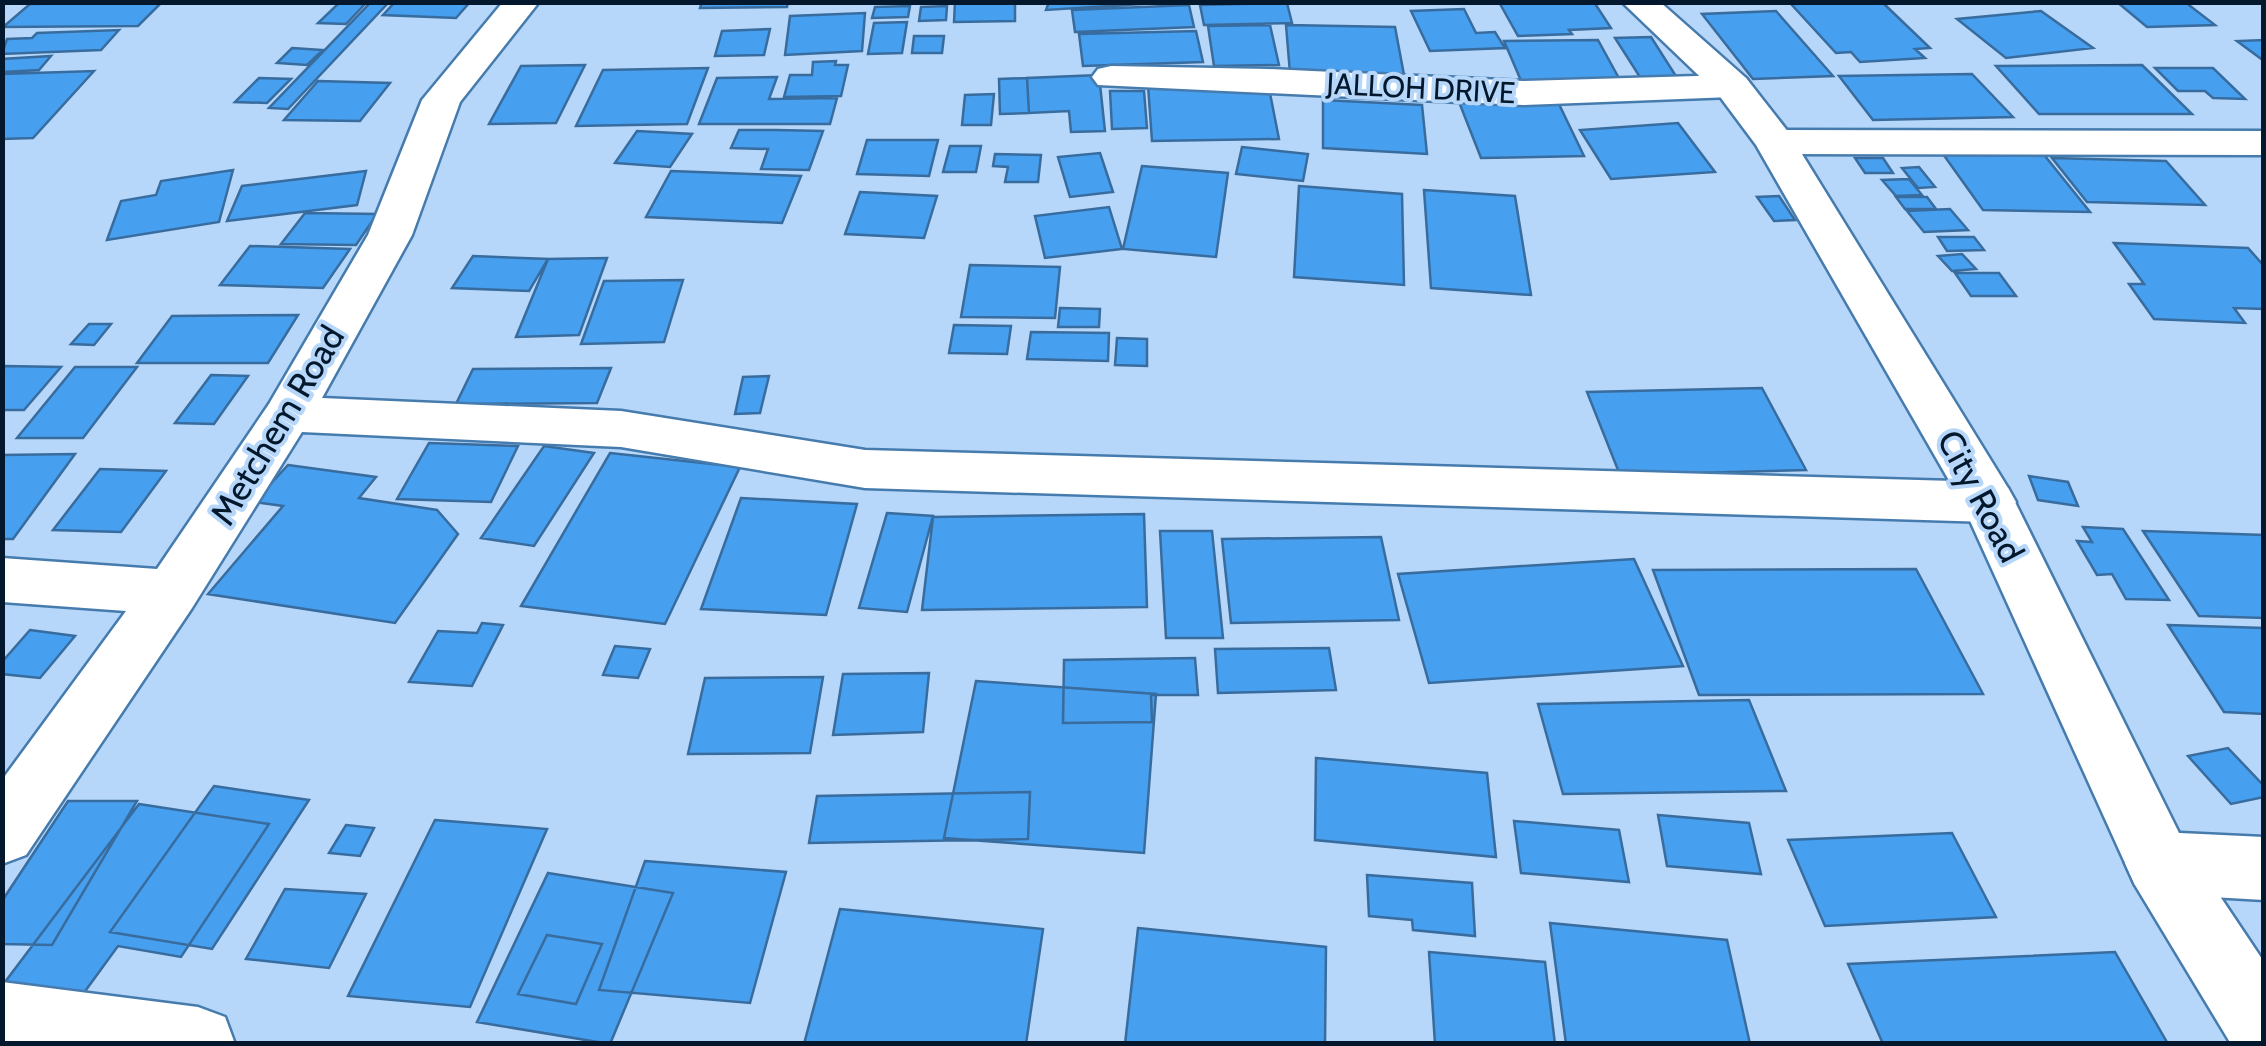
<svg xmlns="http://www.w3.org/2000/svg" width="2266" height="1046" viewBox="0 0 2266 1046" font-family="Cabin,sans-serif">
	<rect width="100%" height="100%" fill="#b6d7f9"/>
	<path fill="#479fef" stroke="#386c9e" stroke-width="2.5" d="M162 2 138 26 3 27 30 4Z
		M371 2H389L288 109 269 108Z
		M395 2H470L456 18 383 15Z
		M702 2H788L787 7 700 8Z
		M955 2H1015V21L954 22Z
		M1049 2H1174L1046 10Z
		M1499 2H1594L1611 28 1569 30 1572 34 1518 36Z
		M1882 2 1930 48 1915 49 1925 58 1860 62 1851 52 1836 53 1791 4Z
		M2117 2H2185L2215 25 2147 27Z
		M339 3 365 4 346 24 318 23Z
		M1287 3 1292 23 1204 25 1200 5Z
		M1189 5 1194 27 1075 32 1072 10Z
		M910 6 908 17 872 18 875 7Z
		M947 6 946 20 919 21 921 7Z
		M1464 9 1476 33 1495 32 1505 48 1430 51 1411 11Z
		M1776 11 1833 76 1753 79 1702 14Z
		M2041 11 2093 48 2006 58 1957 19Z
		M865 13 862 51 785 55 790 16Z
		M907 22 902 53 868 54 874 23Z
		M1270 25 1279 65 1214 66 1208 26Z
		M1286 25 1395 27 1404 75 1290 73Z
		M770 29 764 55 715 56 722 31Z
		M119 30 101 50 2 54 7 39 32 38 37 33Z
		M1196 31 1203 62 1083 66 1079 34Z
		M914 36H944L942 53H912Z
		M1651 37 1681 84 1645 85 1615 38Z
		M1598 40 1621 82 1522 83 1504 41Z
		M2264 40V61L2237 41Z
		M292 48 323 50 307 65 277 63Z
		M51 56 39 70 2 72V59Z
		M836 61 835 65H848L841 96 784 97 790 75H812L813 62Z
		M585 65 556 123 489 124 521 66Z
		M2142 65 2192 114H2039L1996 66Z
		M708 68 687 124 576 126 603 70Z
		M2155 68H2213L2245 99 2213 98 2205 91H2178Z
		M94 71 33 138 2 139V74Z
		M1972 74 2013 117 1873 120 1839 76Z
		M1099 75 1105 131 1071 132 1069 111 1029 113 1027 78Z
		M777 77 769 99 837 98 830 124H699L717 78Z
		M259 78 291 79 267 103 235 102Z
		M1027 78 1029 113 1000 114 999 79Z
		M318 81 390 83 360 121 284 120Z
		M1268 83 1279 139 1152 141 1148 85Z
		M1110 91H1144L1147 128 1112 129Z
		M994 94 991 125H962L965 95Z
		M1323 100 1422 105 1427 154 1323 148Z
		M1557 100 1584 156 1481 158 1459 102Z
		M1678 123 1715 172 1611 179 1580 130Z
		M739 130H776L823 131 809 170 761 169 768 149 731 148Z
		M637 131 692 134 670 167 615 163Z
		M867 140H938L929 176 857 174Z
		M950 146H981L976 172H943Z
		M1242 147 1308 154 1303 181 1236 174Z
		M1100 153 1113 192 1070 197 1058 157Z
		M995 154 1041 155 1038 182H1005L1008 167 993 166Z
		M1943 154 2045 156 2090 212 1983 210Z
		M1855 158H1883L1893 173H1865Z
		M2052 158 2166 161 2205 205 2087 202Z
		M1142 166 1228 173 1216 257 1123 249Z
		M1919 167 1935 187 1918 188 1902 168Z
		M233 170 219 222 107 240 121 201 156 195 161 181Z
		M366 171 357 205 227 221 242 186Z
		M671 171 801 176 782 223 646 217Z
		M1909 179 1922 195 1896 196 1882 180Z
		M1299 186 1402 194 1404 285 1294 277Z
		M1424 190 1515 196 1531 295 1431 288Z
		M860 192 937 196 924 238 845 234Z
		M1779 196 1795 220 1774 221 1757 197Z
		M1896 197H1927L1936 209H1905Z
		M1109 207 1122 249 1045 258 1035 216Z
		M1950 209 1968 230 1924 232 1907 211Z
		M305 213 377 214 356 245 281 244Z
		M1938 237H1974L1984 250 1947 251Z
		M2114 243 2248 248 2264 266V309L2234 308 2245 323 2154 319 2129 284H2144Z
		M250 246 350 249 323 288 220 285Z
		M1962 254 1976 269 1952 271 1938 256Z
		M473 256 548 259 529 291 452 288Z
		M607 258 579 335 516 337 548 259Z
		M970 265 1060 267 1055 318 961 317Z
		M1955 273H1999L2016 296H1971Z
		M683 280 664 342 581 344 604 281Z
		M1060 308 1100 309 1099 327H1058Z
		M298 315 268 363H137L172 316Z
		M89 324H111L94 345 71 344Z
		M954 325 1011 326 1007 354 949 353Z
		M1031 332 1109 333 1108 361 1027 359Z
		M1117 338 1147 339V366L1115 365Z
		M4 366 61 367 24 410H2Z
		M75 367H137L83 438H17Z
		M611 368 597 403 456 404 473 369Z
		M211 375 248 376 214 424 175 423Z
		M769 376 760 413 735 414 743 377Z
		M1762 388 1806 470 1620 475 1587 392Z
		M429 443 518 446 491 502 397 499Z
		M544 446 594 453 534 546 481 538Z
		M610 453 740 467 665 624 521 606Z
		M75 454 13 539H2V455Z
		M288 465 376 477 359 498 437 510 458 534 395 623 208 594 283 506 254 502Z
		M100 469 166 471 121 532 53 530Z
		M2029 476 2068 482 2078 506 2038 500Z
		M741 498 857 504 826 615 701 609Z
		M887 513 933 516 907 612 859 608Z
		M1144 514 1147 607 922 610 933 517Z
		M2083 527 2123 529 2169 600 2126 599 2112 574 2097 575 2077 541 2092 542Z
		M1160 531H1212L1223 638H1166Z
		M2143 531 2264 535V618L2199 616Z
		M1381 537 1399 620 1231 623 1222 539Z
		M1634 559 1683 666 1429 683 1398 574Z
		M1916 569 1983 694 1699 695 1653 570Z
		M482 623 503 625 472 686 409 682 438 631 477 633Z
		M2168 625 2264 628V714L2224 712Z
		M30 630 75 636 40 678 2 674V662Z
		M615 646 650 649 638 678 603 675Z
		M1329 648 1336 690 1218 693 1215 649Z
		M1195 658 1198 695H1151L1152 722 1063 723 1064 660Z
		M929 673 923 732 833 735 843 674Z
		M823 677 810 753 688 754 705 678Z
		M976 681 1156 694 1144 853 944 838Z
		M1749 700 1786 791 1563 794 1538 704Z
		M2228 748 2264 786V797L2231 804 2188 756Z
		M1316 758 1487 773 1496 857 1315 840Z
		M214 786 309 800 212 949 110 932Z
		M1030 792 1028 839 809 843 817 796Z
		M68 801H137L52 945 2 944V901Z
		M139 804 269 824 181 957 118 946 75 1005 2 986Z
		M1658 815 1749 823 1761 874 1667 866Z
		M435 820 547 829 470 1007 348 996Z
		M1514 821 1619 830 1629 882 1521 873Z
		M346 825 374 828 360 856 329 853Z
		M1952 833 1996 917 1825 926 1788 840Z
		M645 861 786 872 750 1003 599 990Z
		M548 873 673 893 610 1044 477 1022Z
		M1367 875 1472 883 1475 936 1413 930 1412 920 1369 916Z
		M285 889 366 894 329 968 246 959Z
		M840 909 1043 929 1026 1044H804Z
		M1550 923 1727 940 1750 1044H1566Z
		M1138 928 1326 947 1325 1044H1125Z
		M547 935 602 944 576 1004 518 994Z
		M1429 952 1545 962 1555 1044H1435Z
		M2115 952 2168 1044H1883L1848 964Z"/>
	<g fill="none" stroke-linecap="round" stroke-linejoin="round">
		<defs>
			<path id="street" d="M503 2H539L460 102 412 235 322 398 621 411 865 450 1989 482 2008 488 2016 502 2008 516 1989 522 865 488 621 447 302 432 192 608 26 855 2 864V780L126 611 2 602V558L157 569 269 404 368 235 422 100Z
				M1111 66 1268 69 1523 81 1732 75 1746 78 1751 86 1746 94 1732 97 1523 105 1098 85 1092 77 1098 69Z
				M1775 130 2264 131V155L1775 154 1761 151 1755 142 1761 133Z
				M2159 832 2264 837V900L2159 894 2135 885 2125 863 2135 841Z
				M2 982 198 1007 225 1017 235 1044H2Z"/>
			<path id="secondary" d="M1622 2H1660L1746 78 1789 133 2008 488 2183 841 2264 962V1044H2231L2135 885 1962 503 1756 145 1718 94Z"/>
		</defs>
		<use href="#street" stroke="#467bae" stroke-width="5"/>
		<use href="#secondary" stroke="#467bae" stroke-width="5"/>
		<use href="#street" fill="#fff" fill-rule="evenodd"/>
		<use href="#secondary" fill="#fff" fill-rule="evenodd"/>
	</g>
	<g text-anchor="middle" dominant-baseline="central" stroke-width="8" stroke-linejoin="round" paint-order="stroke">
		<g font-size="30" fill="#03182c" stroke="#b6d7f9">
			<text transform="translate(1421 88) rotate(3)">JALLOH DRIVE</text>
		</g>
		<g font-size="35" fill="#03182c" stroke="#b6d7f9">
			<text transform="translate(277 425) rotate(-59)">Metchem Road</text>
			<text transform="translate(1981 496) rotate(62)">City Road</text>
		</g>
	</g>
	<rect width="2266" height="1046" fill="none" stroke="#03182c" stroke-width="10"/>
</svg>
